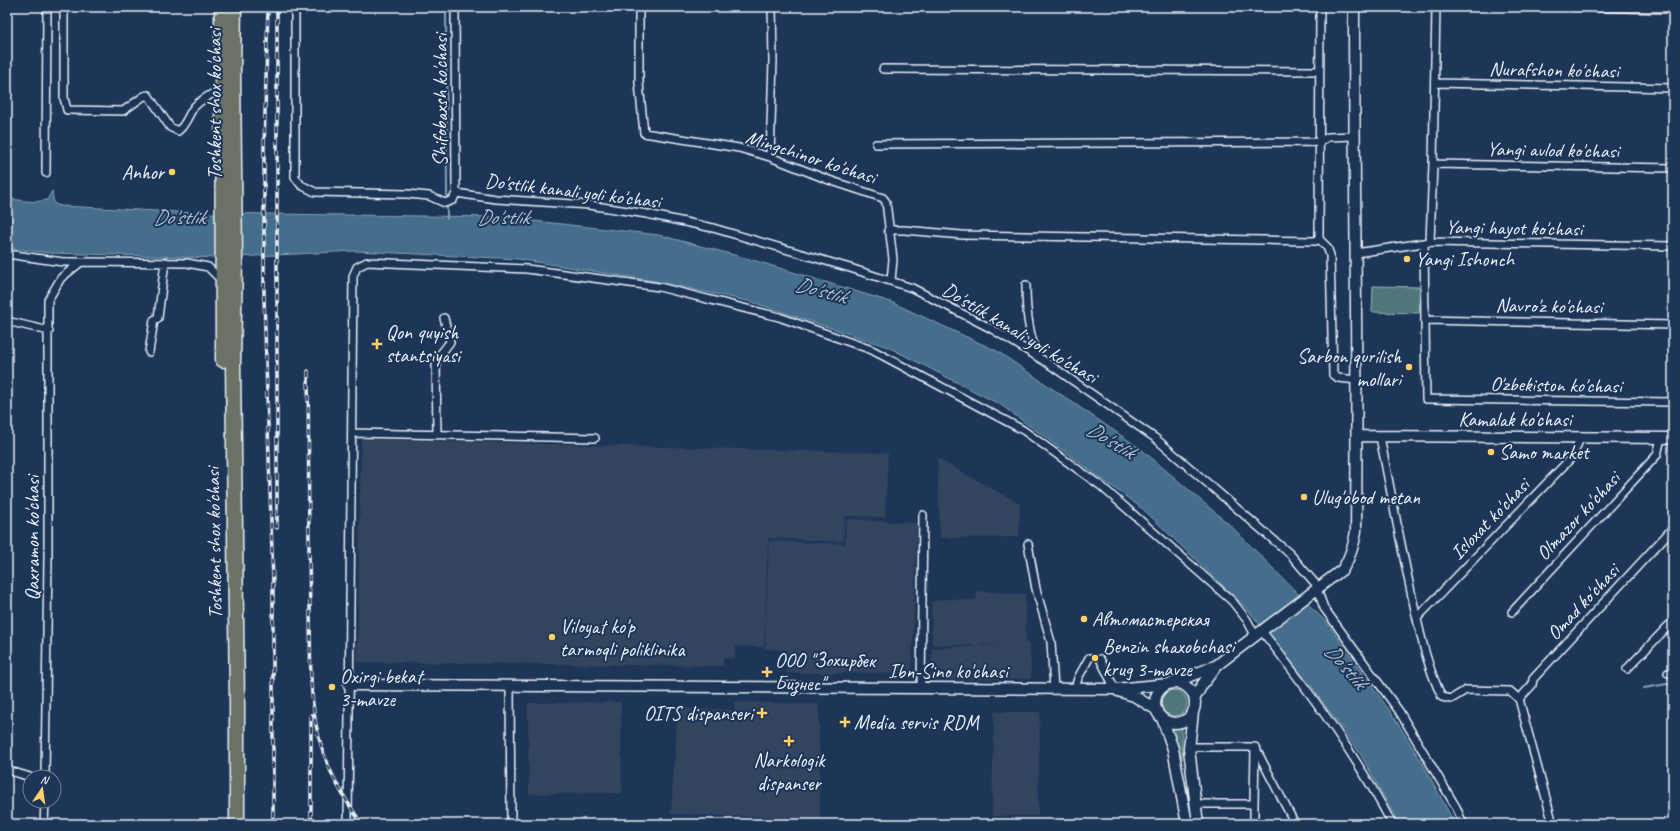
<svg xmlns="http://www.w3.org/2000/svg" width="1680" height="831" viewBox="0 0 1680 831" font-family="Caveat,sans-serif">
	<rect width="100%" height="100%" fill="#1d3557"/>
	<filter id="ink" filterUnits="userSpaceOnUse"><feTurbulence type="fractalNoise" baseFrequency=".025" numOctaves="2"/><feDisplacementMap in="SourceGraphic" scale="8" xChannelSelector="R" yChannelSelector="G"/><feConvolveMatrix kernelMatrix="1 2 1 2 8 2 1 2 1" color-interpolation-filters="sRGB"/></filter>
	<g filter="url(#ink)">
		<path fill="#32445e" d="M361 439 888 453 885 517 845 516 843 542 768 538 764 647 736 646 735 659 723 658V666L357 662Z
			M937 458 1020 504 1019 537 940 538Z
			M846 519 917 523 912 673H786L787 650 765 649 769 541 845 544Z
			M977 591 1025 594 1026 643 1030 644 1031 679 931 680 932 648 1004 645H932L931 602 943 599 976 600Z
			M621 702 622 793 529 794 528 703Z
			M735 702 819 704 820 819 671 814 678 708 734 710Z
			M994 712H1040L1038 816H992Z"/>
		<path fill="#507679" stroke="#9cb4b8" d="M1373 286 1420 287 1419 313 1372 312Z
			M1161 703a13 13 0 1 1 26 0a13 13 0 1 1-26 0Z
			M1171 727H1182V759Z"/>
		<path fill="#446d8c" stroke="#86a2b7" d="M52 191 54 204 61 206 197 213 499 217 659 235 753 260 891 302 997 351 1141 449 1231 526 1328 624 1392 714 1424 766 1455 824H1399L1361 755 1312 687 1247 609 1144 510 1001 405 888 347 752 302 654 281 518 259 355 251 218 258 50 253 7 248V197C18 201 35 203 47 200Z"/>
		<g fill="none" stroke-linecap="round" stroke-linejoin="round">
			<path stroke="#86a2b7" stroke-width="2" d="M446 7 447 196
				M447 219V208
				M1644 688 1673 683"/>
			<defs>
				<path id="street" d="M64 7V98L67 110 123 111 144 96 148 95 170 127 178 131C186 125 188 115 194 107 201 99 212 94 221 89
					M295 7V177L301 185 315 192 407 194 429 196 445 203 453 200 456 193 455 7
					M639 7V83L644 133 739 148 770 157 829 180 883 198 886 202 893 259 891 281
					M1320 7 1319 239 1327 247 1330 255 1333 375 1338 378 1357 380
					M1574 7 1673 9
					M883 69 1319 71
					M1435 83 1673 88
					M876 144 1319 142 1328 137 1354 136
					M770 157 773 60 772 7
					M1433 164 1673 168
					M46 173 47 7
					M456 193 496 199 589 205 647 214 713 228 850 268 912 288 992 329 1046 362 1155 438 1290 554 1319 588
					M888 230H904L962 235 1315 241 1319 239
					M1430 242 1433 164 1436 7
					M1424 243 1426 399 1673 402
					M1356 253 1430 242 1673 246
					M7 254 63 262H81
					M1026 285C1026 310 1028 335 1039 358
					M1425 320 1673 325
					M7 321 49 331
					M149 352 154 320 158 318 165 262
					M352 433 595 438
					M437 434 436 360 450 342 444 318
					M1380 437C1391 492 1401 547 1413 601 1420 633 1427 667 1442 697L1451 699 1466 690 1510 691 1519 699 1553 824
					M1028 544 1036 589 1051 642 1054 689
					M1317 589 1324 608 1399 711 1456 807 1463 824
					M1512 612 1657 455 1661 438
					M1417 618 1573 456 1580 438
					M1265 635C1312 695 1357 756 1392 824
					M1100 659 1115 689
					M1627 669 1673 621
					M1668 673H1673
					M510 686 511 824
					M921 688 923 515
					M1075 689 1078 678 1089 658
					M1519 699 1532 685 1533 679 1673 528
					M1189 749 1195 747H1255
					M1256 749 1295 824
					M7 770 30 777
					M45 777 48 559V300L61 278 81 262 187 263 208 267 222 281
					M1196 804H1254L1255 747
					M1254 804V824
					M44 824 45 801
					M348 824 353 276 357 267 367 262 527 269 659 287 779 317 872 350 1023 430 1101 486 1232 601 1247 620 1255 635"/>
				<path id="secondary" d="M1357 436 1673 438
					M1173 683 1215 666
					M1155 703a20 20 0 1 1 40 0a20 20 0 1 1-40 0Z
					M349 685 1115 689 1169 684
					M1118 691 1134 696 1157 710
					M1195 698 1202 685 1217 665 1343 569C1350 557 1354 546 1356 531 1358 357 1354 182 1354 7
					M1193 712 1189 749 1198 824
					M1162 718 1173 749 1187 824"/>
				<path id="highway" d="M222 7 223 360
					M234 7 233 70 235 261 233 362 237 703V824"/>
			</defs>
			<use href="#street" stroke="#e8f1f8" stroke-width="10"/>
			<use href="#secondary" stroke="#e8f1f8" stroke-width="13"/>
			<use href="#highway" stroke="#e8f1f8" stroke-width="17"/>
			<use href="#street" stroke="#1d3557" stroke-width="7"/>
			<use href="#secondary" stroke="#1d3557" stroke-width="10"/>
			<use href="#highway" stroke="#6b7165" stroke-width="14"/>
			<defs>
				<path id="rail" d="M268 7 264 148V298L273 584V824
					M308 371C309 450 308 529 310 608 311 651 308 695 319 738 327 770 343 797 362 824
					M277 528V7
					M311 715V824"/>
			</defs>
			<use href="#rail" stroke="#e8f1f8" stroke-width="3.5"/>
			<use href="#rail" stroke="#1d3557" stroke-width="2" stroke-dasharray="6" stroke-linecap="butt"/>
		</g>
	</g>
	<g fill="#ffd166" stroke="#1d3557" stroke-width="1.5">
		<circle cx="172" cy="172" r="4"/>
		<circle cx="1407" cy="259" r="4"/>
		<path d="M375 338h4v4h4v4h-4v4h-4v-4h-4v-4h4z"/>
		<circle cx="1409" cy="367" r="4"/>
		<circle cx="1491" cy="452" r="4"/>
		<circle cx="1304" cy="497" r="4"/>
		<circle cx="1084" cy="619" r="4"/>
		<circle cx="552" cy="637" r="4"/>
		<circle cx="1095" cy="658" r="4"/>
		<path d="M765 666h4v4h4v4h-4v4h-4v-4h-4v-4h4z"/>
		<circle cx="332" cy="687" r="4"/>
		<path d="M760 707h4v4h4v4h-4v4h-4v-4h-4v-4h4z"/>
		<path d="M843 716h4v4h4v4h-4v4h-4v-4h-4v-4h4z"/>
		<path d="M787 735h4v4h4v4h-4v4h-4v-4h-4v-4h4z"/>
	</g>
	<g text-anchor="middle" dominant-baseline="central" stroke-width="4" stroke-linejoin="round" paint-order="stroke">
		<g font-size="20" fill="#e8f1f8" stroke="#1d3557">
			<text transform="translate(1554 70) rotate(1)">Nurafshon ko'chasi</text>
			<text transform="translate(440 100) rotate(-90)">Shifobaxsh ko'chasi</text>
			<text transform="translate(214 104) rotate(-90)">Toshkent shox ko'chasi</text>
			<text transform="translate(1553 150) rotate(1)">Yangi avlod ko'chasi</text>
			<text transform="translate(811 157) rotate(18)">Mingchinor ko'chasi</text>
			<text transform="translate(573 191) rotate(7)">Do'stlik kanali yoli ko'chasi</text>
			<text transform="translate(1514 228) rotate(1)">Yangi hayot ko'chasi</text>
			<text transform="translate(1549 306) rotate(1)">Navro'z ko'chasi</text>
			<text transform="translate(1020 333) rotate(31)">Do'stlik kanali yoli ko'chasi</text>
			<text transform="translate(1556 385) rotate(1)">O'zbekiston ko'chasi</text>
			<text x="1515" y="419">Kamalak ko'chasi</text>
			<text transform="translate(1578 516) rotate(-47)">Olmazor ko'chasi</text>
			<text transform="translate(1490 519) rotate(-46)">Isloxat ko'chasi</text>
			<text transform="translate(32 538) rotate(-90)">Qaxramon ko'chasi</text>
			<text transform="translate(214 543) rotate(-91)">Toshkent shox ko'chasi</text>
			<text transform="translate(1583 602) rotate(-47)">Omad ko'chasi</text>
			<text x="948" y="671">Ibn-Sino ko'chasi</text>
		</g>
		<g font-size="20" fill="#e8f1f8" stroke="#1d3557" text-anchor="start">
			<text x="164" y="172" text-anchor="end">Anhor</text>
			<text x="1415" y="259">Yangi Ishonch</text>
			<text x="386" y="332">Qon quyish<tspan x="386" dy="23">stantsiyasi</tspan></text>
			<text x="1401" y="356" text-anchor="end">Sarbon qurilish<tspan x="1401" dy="23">mollari</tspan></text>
			<text x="1499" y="452">Samo market</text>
			<text x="1312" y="497">Ulug'obod metan</text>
			<text x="1092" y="619">Автомастерская</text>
			<text x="560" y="626">Viloyat ko'p<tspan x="560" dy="23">tarmoqli poliklinika</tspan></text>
			<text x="1103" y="646">Benzin shaxobchasi<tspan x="1103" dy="23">krug 3-mavze</tspan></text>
			<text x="775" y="660">ООО "Зохирбек<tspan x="775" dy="23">Бизнес"</tspan></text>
			<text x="340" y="676">Oxirgi bekat<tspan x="340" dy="23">3-mavze</tspan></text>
			<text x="753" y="713" text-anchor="end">OITS dispanseri</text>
			<text x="854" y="722">Media servis RDM</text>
			<text x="789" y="760" text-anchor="middle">Narkologik<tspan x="789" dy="23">dispanser</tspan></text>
		</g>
		<g font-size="21" font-style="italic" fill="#afc3d2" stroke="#1d3557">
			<text x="179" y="217">Do'stlik</text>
			<text x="503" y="217">Do'stlik</text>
			<text transform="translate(821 290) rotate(15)">Do'stlik</text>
			<text transform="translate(1111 440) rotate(31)">Do'stlik</text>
			<text transform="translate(1346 666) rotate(49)">Do'stlik</text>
		</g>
	</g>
	<rect width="1680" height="831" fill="none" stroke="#1d3557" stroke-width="24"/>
	<rect x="12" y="12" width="1656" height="807" fill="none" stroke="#e8f1f8" stroke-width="1.5" filter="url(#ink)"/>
	<g transform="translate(42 789) rotate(13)"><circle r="19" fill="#1d3557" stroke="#6e8097"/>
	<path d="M0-3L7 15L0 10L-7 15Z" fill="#ffd166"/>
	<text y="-6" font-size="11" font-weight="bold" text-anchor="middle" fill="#e8f1f8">N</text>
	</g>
</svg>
